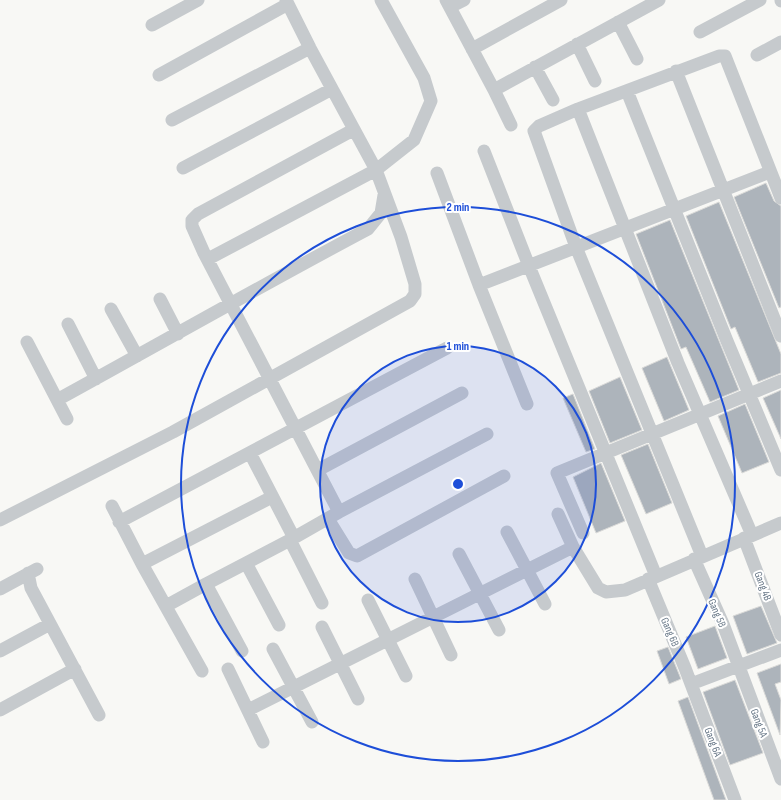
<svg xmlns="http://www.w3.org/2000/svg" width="781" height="800" viewBox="0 0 781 800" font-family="'Sofia Sans Condensed',sans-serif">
	<rect width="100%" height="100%" fill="#f8f8f5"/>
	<path fill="#adb4bb" stroke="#dadad8" d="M766 183 774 201 781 206V307L779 308 734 197Z
		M719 202 781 354V373L758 382 735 327 731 329 686 216Z
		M670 220 739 390 710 402 686 347 681 349 636 234Z
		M667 357 689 410 664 421 642 368Z
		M620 377 642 430 610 443 589 391Z
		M781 390V439L763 398Z
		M573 394 595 449 586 452 563 398Z
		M745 404 769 462 742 473 718 416Z
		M648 444 672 503 646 514 621 455Z
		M601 463 625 521 596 533 573 477Z
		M761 606 777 643 747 654 733 616Z
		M715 626 727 658 698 669 686 637Z
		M668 647 681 679 669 684 657 651Z
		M781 664V682L775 684 781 700 780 735 757 673Z
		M735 680 763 753 730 765 703 692Z
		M688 697 726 800H714L678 701Z"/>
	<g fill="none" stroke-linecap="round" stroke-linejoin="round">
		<path stroke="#c6cacd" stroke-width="13" d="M446 0 494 90 659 0
			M781 0V1
			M450 7 464 0
			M618 22 637 59
			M152 25 198 0
			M700 32 760 0
			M577 44 595 81
			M472 49 561 0
			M757 55 781 42
			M535 67 553 100
			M676 71 781 336
			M159 75 288 4
			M494 90 511 125
			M627 91 727 341 781 470
			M578 109 678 363 752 535
			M172 120 310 48
			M353 130 198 214 192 220V226L204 253 339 512 487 434
			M484 151 529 266 656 576
			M183 168 332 89
			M437 173 479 285 527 404
			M208 259 376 170 414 140 431 101 424 78 381 0
			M479 285 770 172
			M160 299 178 334
			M111 309 137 356
			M68 324 96 379
			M27 342 67 419
			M57 400C161 343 264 284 368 229L381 213 384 195
			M250 453 294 538
			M318 470 462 393
			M112 506 142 564 202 671
			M558 514 573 547
			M328 519 349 553 357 556 504 476
			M0 520 173 432 410 301 415 294V284L401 237 376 170 310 48 286 0
			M119 522 447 348
			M507 532 545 604
			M583 533 557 473 781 381
			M744 538 781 635
			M290 540 322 603
			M459 554 499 630
			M702 556 576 247 534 131 539 126 578 109 719 56H725L781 198
			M694 559 723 624 781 779
			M246 563 279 625
			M142 564 272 497
			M28 573 31 588 99 715
			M415 579 451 655
			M648 579 685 668 735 800
			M0 589 37 569
			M368 600 406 676
			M166 606 206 584
			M322 627 358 699
			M273 649 312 722
			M0 651 50 624
			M242 651 206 584 290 540 339 512
			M228 669 263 742
			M691 684 781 650
			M0 710 75 669
			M248 710 573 547 598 588 606 592 625 590 781 523"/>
	</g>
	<circle cx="458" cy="484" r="138" fill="#1d4ed8" fill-opacity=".12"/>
	<g fill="none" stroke="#1d4ed8" stroke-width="2">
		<circle cx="458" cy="484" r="138"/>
		<circle cx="458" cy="484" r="277"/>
	</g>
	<g text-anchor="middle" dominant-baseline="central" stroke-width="4" stroke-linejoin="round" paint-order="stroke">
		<g font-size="11" fill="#677787" stroke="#fff">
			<text transform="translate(763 586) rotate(69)">Gang 4B</text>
			<text transform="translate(717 613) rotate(67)">Gang 5B</text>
			<text transform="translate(670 632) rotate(67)">Gang 6B</text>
			<text transform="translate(759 723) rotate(69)">Gang 5A</text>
			<text transform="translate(713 742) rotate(69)">Gang 6A</text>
		</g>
	</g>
	<circle cx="458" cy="484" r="6" fill="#1d4ed8" stroke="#fff" stroke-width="2"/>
	<g font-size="12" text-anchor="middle" font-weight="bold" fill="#1d4ed8" stroke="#fff" stroke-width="4" stroke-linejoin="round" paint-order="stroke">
		<text x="458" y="211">2 min</text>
		<text x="458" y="350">1 min</text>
	</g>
</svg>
